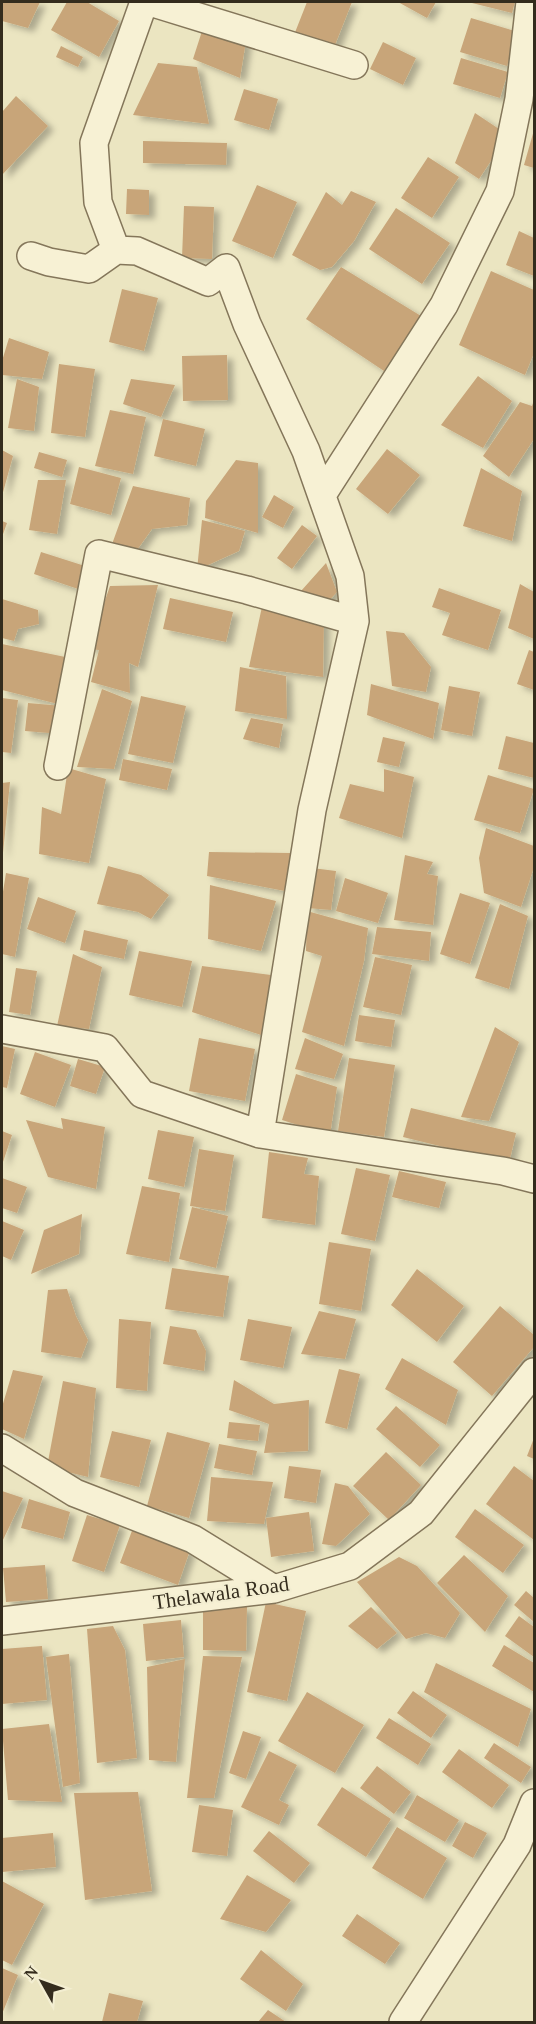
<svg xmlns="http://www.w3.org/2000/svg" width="536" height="2024" viewBox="0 0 536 2024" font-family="Georgia,serif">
	<defs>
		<filter id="shadow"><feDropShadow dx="6" dy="4" stdDeviation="3" flood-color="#0004"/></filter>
	</defs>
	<rect width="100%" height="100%" fill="#ebe5c1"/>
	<path fill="#c8a579" filter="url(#shadow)" d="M2 2H40L28 28 2 21Z
		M67 2H87L119 21 99 57 51 30Z
		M307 2H352L333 50 294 35Z
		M398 2H436L427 18Z
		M468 2H515L512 13Z
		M471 18 518 32 507 66 460 52Z
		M203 28 246 41 240 78 193 59Z
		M383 42 416 58 403 85 370 69Z
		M61 46 83 57 78 67 56 57Z
		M461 58 508 72 500 98 453 84Z
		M158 63 197 67 209 124 133 115Z
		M244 89 278 99 269 130 234 120Z
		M16 96 48 126 2 175V112Z
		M475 113 508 135 479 179 455 163Z
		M534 130V168L524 165Z
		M143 141 227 143 226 165 143 163Z
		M428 157 459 177 432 218 401 198Z
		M257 185 297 202 273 258 232 241Z
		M127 189 149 190V215L126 214Z
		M351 191 376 202 354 241 332 267 320 270 292 255 326 192 342 205Z
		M184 206 214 207 212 259 182 258Z
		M396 208 450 243 422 284 369 249Z
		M519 231 534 238V276L506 265Z
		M341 267 421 316 384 371 306 319Z
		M491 271 534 290V353L525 375 459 345Z
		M122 289 158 298 144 351 109 342Z
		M9 338 49 352 42 379 2 375V361Z
		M227 355 228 400 183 401 182 356Z
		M59 364 95 369 85 437 51 433Z
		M478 376 512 401 483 448 441 425Z
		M17 379 39 387 34 431 8 428Z
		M131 379 175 385 161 417 123 404Z
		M534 400V439L509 477 483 456 520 402 532 406Z
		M110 410 146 417 133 474 95 466Z
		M163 419 205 429 196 466 154 456Z
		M387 449 420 475 388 514 356 489Z
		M2 450 13 456 2 496Z
		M39 452 67 460 62 477 34 468Z
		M236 460 258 463V533L205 518 206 501Z
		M79 467 121 478 111 515 70 504Z
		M481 468 522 491 512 541 463 526Z
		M38 480H66L57 534 29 530Z
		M133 486 190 498 187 525 152 529 132 557 111 547Z
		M274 495 294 507 283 528 262 517Z
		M202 520 245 531 239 551 197 570Z
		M2 521 7 523 2 537Z
		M302 525 317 536 292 569 277 558Z
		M41 552 88 567 81 590 34 574Z
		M326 563 337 592 323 607 293 600Z
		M520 584 534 592V639L508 628Z
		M158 585 138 667 129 663 130 693 91 682 99 650 88 649 110 586Z
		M439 588 501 610 488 650 442 635 450 613 432 607Z
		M170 598 233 612 226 642 163 629Z
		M2 599 38 610 39 624 18 629 14 641 2 638Z
		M263 602 324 617 323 677 249 667Z
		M386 631 404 633 431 667 426 692 392 686Z
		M2 644 75 659 66 706 2 690Z
		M529 650 534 652V690L517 684Z
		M240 667 286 676 287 719 235 711Z
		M371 684 439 703 433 739 367 715Z
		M449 686 480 692 472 736 441 730Z
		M102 689 132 701 114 769 77 767Z
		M141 696 186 706 173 763 128 754Z
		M2 698 18 700 11 753 2 752Z
		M28 703 63 706 61 734 25 731Z
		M251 718 283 724 279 748 243 739Z
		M506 736 534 743V778L498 769Z
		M383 737 405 742 399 767 377 762Z
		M123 759 172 769 167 790 119 780Z
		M68 768 106 779 89 863 39 854 42 807 61 814Z
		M384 769 414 777 402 838 339 818 350 784 384 792Z
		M488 775 534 789 520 833 474 820Z
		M10 782 3 853H2V783Z
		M486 828 534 846V867L521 907 484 893 479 858Z
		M209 852 290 853V892L207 876Z
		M405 855 433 862 427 874 438 876 433 925 394 920Z
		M108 866 141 875 169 895 151 919 138 912 97 904Z
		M312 868 336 871 331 910 307 908Z
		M6 873 29 878 15 957 2 954V898Z
		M345 878 388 893 378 923 336 911Z
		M210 885 276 901 261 951 208 939Z
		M460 893 490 903 470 964 440 954Z
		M38 897 76 911 65 943 27 929Z
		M500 904 528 916 509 989 475 978Z
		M307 911 368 928 364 961 344 1046 302 1032 322 956 306 951Z
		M377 927 431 932 429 961 372 954Z
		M84 930 128 940 124 959 80 950Z
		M139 951 192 961 182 1007 129 995Z
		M73 954 102 967 89 1029 57 1026Z
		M375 957 412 965 401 1015 363 1007Z
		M202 966 271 975 264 1036 192 1012Z
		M16 968 37 971 30 1015 9 1012Z
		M359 1015 395 1020 391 1047 355 1041Z
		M495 1027 519 1042 489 1121 461 1117Z
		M199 1038 255 1049 245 1101 189 1091Z
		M305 1038 343 1054 334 1079 295 1069Z
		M2 1046 15 1049 7 1088 2 1087Z
		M35 1052 71 1065 55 1107 20 1094Z
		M349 1058 395 1065 384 1137 338 1131Z
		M78 1059 105 1067 96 1094 70 1086Z
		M296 1074 337 1087 330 1135 282 1120Z
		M411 1108 516 1133 509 1163 403 1137Z
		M61 1118 105 1127 96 1189 48 1177 26 1120 63 1129Z
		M158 1130 194 1137 184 1187 148 1179Z
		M2 1131 12 1135 2 1165Z
		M199 1149 234 1155 225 1211 190 1206Z
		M269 1152 308 1158 304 1174 319 1176 315 1225 262 1218Z
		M356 1168 390 1175 375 1241 341 1234Z
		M399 1171 446 1182 439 1208 392 1197Z
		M2 1178 27 1187 17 1213 2 1208Z
		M142 1186 180 1193 169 1262 126 1254Z
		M192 1207 228 1216 216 1268 179 1259Z
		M82 1214 79 1254 31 1274 44 1230Z
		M2 1221 24 1230 11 1260 2 1256Z
		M329 1242 371 1249 361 1311 319 1304Z
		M172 1268 229 1276 223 1317 165 1309Z
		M417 1269 464 1306 437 1342 391 1305Z
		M67 1289 76 1316 88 1340 81 1358 41 1352 48 1290Z
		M500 1306 534 1335V1347L492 1396 453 1362Z
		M319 1311 356 1319 345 1359 301 1354Z
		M119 1319 151 1322 147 1391 116 1388Z
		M248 1319 292 1327 283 1368 240 1360Z
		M170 1326 196 1330 206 1351 204 1371 163 1364Z
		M402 1358 458 1390 446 1425 385 1389Z
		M339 1369 360 1374 347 1429 325 1423Z
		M13 1370 43 1376 24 1439 2 1429V1407Z
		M234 1380 274 1404 309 1400 308 1451 264 1453 269 1424 229 1410Z
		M63 1381 96 1388 88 1477 47 1467Z
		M396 1406 440 1445 420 1467 376 1429Z
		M229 1422 260 1425 258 1441 227 1438Z
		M112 1431 151 1440 139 1487 100 1477Z
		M167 1432 210 1443 189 1518 147 1506Z
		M534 1438V1459L527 1456Z
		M219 1444 257 1451 252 1475 214 1468Z
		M386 1452 421 1485 389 1520 353 1486Z
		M289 1466 321 1470 316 1503 284 1498Z
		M514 1466 534 1481V1540L486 1504Z
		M211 1477 273 1482 264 1524 207 1521Z
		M335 1483 348 1486 370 1514 336 1546 322 1544Z
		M2 1491 23 1498 2 1542Z
		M29 1499 70 1512 63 1539 21 1528Z
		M475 1509 524 1545 503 1573 455 1537Z
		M309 1512 314 1551 271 1557 266 1518Z
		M87 1515 120 1525 104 1572 72 1561Z
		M133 1528 190 1550 178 1585 120 1563Z
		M464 1555 508 1596 485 1632 437 1583Z
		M399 1557 417 1566 460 1613 445 1638 426 1633 406 1639 357 1582Z
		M45 1565 48 1599 6 1602 3 1568Z
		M526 1591 534 1598V1622L514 1605Z
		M266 1602 306 1611 287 1701 247 1692Z
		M203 1607H247L246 1651 203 1650Z
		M371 1607 397 1633 377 1649 348 1626Z
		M519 1616 534 1627V1657L505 1636Z
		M181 1620 184 1657 146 1661 143 1624Z
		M113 1626 125 1650 137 1758 97 1763 87 1629Z
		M504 1645 534 1663V1692L492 1666Z
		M42 1646 47 1700 2 1704V1649Z
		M69 1654 80 1783 63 1787 46 1657Z
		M203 1656 242 1657 214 1798H187Z
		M185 1659 176 1762 149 1760 147 1667Z
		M436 1663 531 1709 518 1747 424 1692Z
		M413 1691 447 1715 431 1738 397 1713Z
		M307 1692 364 1725 335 1773 278 1741Z
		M389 1718 431 1744 418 1765 376 1738Z
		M49 1724 62 1802 8 1800 2 1729Z
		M243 1731 261 1737 246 1779 229 1773Z
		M494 1743 531 1767 521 1783 484 1758Z
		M459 1749 509 1785 492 1808 442 1772Z
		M269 1751 297 1765 279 1800 289 1805 279 1825 241 1807Z
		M377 1766 411 1792 394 1814 360 1788Z
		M342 1787 391 1819 366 1857 317 1825Z
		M138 1792 152 1891 85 1900 74 1793Z
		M417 1795 459 1820 445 1842 404 1818Z
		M199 1805 233 1810 227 1856 192 1852Z
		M465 1822 487 1833 473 1858 452 1846Z
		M397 1827 447 1858 423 1899 372 1868Z
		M269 1831 310 1863 294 1883 253 1851Z
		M53 1833 56 1867 2 1872V1838Z
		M247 1875 291 1900 266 1932 220 1919Z
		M2 1881 44 1904 12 1965 2 1960Z
		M357 1914 400 1943 385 1964 342 1936Z
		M261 1950 303 1984 286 2011 240 1979Z
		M2 1968 18 1975 2 2014Z
		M109 1993 143 2001 137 2022H102Z
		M268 2010 286 2022H258Z"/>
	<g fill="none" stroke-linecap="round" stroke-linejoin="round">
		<defs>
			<path id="street" d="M150 2 354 65
				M116 250 98 202 94 143 144 2
				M31 256 49 262 89 269 116 250 137 251 208 282 226 268 247 324 306 451 350 576 355 621 312 810 260 1134
				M322 495 444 305 500 191 519 99 530 2
				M58 766 99 554 247 590 355 621
				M2 1029 105 1048 142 1094 260 1134 503 1171 534 1179
				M2 1448 75 1493 193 1539 274 1589
				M2 1621 274 1589 350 1566 421 1513 534 1372
				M403 2022 517 1845 534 1803"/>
		</defs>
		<use href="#street" stroke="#84765a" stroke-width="30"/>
		<use href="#street" stroke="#f7f1d4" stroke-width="27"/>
	</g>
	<g text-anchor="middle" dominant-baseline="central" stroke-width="4.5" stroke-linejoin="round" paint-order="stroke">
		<g font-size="21" fill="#342c1d" stroke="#f3eed1">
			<text transform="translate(221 1593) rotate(-8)">Thelawala Road</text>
		</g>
	</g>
	<rect width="536" height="2024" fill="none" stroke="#342c1d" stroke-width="6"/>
	<g transform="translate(42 1982) rotate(310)" stroke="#f3eed1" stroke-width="4.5" paint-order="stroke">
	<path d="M0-4.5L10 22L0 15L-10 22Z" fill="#342c1d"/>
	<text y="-9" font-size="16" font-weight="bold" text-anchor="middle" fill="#342c1d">N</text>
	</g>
</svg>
